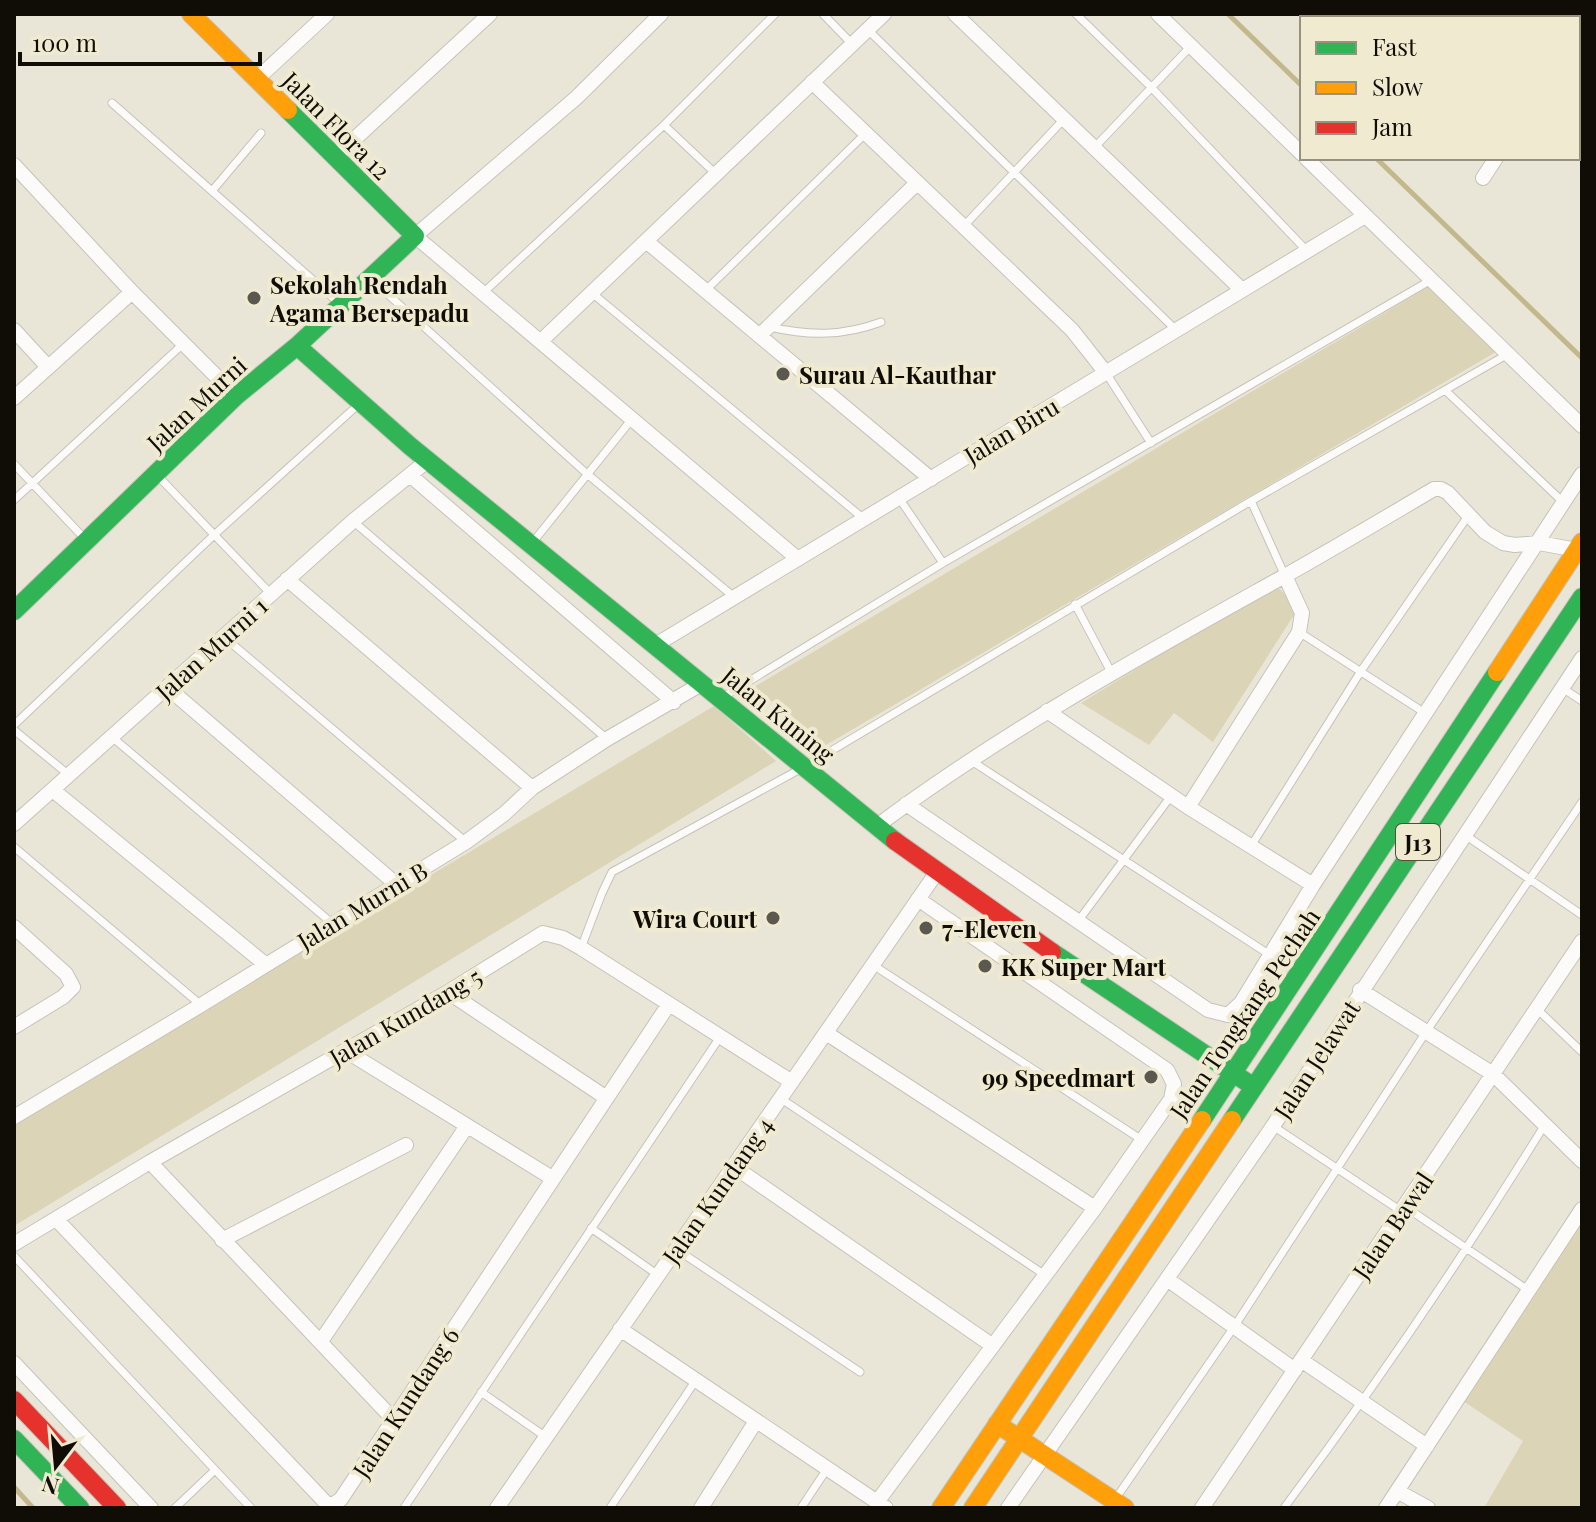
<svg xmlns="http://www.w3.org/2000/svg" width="1596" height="1522" viewBox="0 0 1596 1522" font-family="'Playfair Display',serif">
	<rect width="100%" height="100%" fill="#e9e6d8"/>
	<path fill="#dcd4b6" d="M1433 284 1501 349 826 745 754 687Z
		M1274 584 1299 607 1213 742 1174 713 1149 745 1081 703Z
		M714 706 776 761 14 1226V1124Z
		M1582 1223V1508H1484L1523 1441 1463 1401Z"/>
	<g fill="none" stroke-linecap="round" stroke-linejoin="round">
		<path stroke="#c3b78c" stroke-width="5" d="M1228 14 1302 86
			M1376 158 1582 358
			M14 1487 33 1508"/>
		<defs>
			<path id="lane" d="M823 14 852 44
				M1076 14 1150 86 1307 251
				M868 30 1176 330
				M112 103 339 303
				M664 125 716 174
				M1094 148 1191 46
				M212 191 261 133
				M964 226 1064 119
				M372 280 586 473 734 597
				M706 290 866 133
				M484 292 664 125 775 14
				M592 293 864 519
				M770 327C809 336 844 336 881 322
				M1106 373 1151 443
				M1446 391 1564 503
				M14 464 85 539
				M156 474 271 594
				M899 498 943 563
				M14 500 183 344
				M1251 501 1285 576
				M354 522 607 739
				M533 542 632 419
				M1075 604 1111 672
				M1299 632 1425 713
				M224 637 466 842
				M1561 687 1582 701
				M723 697 943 563 1431 280
				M14 725 214 535 359 404
				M14 730 69 775
				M112 737 333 924
				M970 760 1270 955
				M1465 835 1582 915
				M1251 846 1361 671 1468 516
				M14 847 201 1005
				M1079 920 1171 796
				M581 948 602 893 612 872 804 767 1251 501 1508 354
				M873 965 1142 1140
				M1537 1009 1582 1052
				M780 1098 1045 1275
				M1273 1126 1401 1211
				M1404 1206 1528 1290
				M591 1228 658 1275
				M676 1249 860 1372
				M14 1256 251 1508
				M481 1392 546 1437
				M1114 1501 1234 1327 1426 1032 1582 802
				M175 1508 215 1470
				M404 1508 720 1037
				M610 1508 696 1380
				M801 1508 827 1469
				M1284 1508C1377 1384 1463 1257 1544 1126"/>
			<path id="street" d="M661 14 576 98 415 236 798 559
				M955 14 1242 290
				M1158 14 1302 154
				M1312 18 1314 14
				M1451 18 1453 14
				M1578 27 1582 21
				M257 79 327 14
				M812 82 1072 330 1106 373
				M1578 90 1582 92
				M335 157 490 14
				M1306 158 1582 426
				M14 165 132 292 236 396
				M1483 178 1496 158
				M646 241 931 479
				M14 330 48 367
				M760 335 917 183
				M541 341 884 14
				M14 398 132 292
				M411 476 674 702
				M287 579 532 788
				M657 644 1365 216
				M168 688 396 884
				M1047 711 1188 807 1313 885
				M54 791 265 964
				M906 804 1208 1010 1228 1015 1241 1003 1313 885 1582 474
				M1188 807 1299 632 1302 613 1285 576
				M14 824 353 521 427 461
				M877 826C1004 731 1143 655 1281 578 1333 549 1383 519 1434 489H1441L1448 493 1485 532 1503 543 1515 545 1539 543 1577 550
				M14 927 66 974 73 987 63 997 14 1027
				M1360 990 1493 1074 1582 1161
				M448 992 605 1097
				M826 1033 1095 1208
				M346 1051 552 1178
				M14 1117 201 1005 466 842 504 814 532 788 607 739 703 683
				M150 1162 393 1419
				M733 1166 993 1346
				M56 1219 327 1504H334L341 1499 669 1004
				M222 1240 406 1145
				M14 1244 150 1162 448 992 543 933 563 938 581 948 792 1082
				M1167 1279 1295 1370
				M620 1329 886 1508
				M321 1341 467 1126
				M1301 1360 1427 1446
				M14 1363 151 1508
				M1397 1491 1428 1508
				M877 1502 1095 1208 1171 1099 1174 1084 1167 1070 918 899
				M497 1508 937 872
				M701 1508 756 1421
				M1008 1508 1273 1126 1582 658
				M1202 1508 1582 941
				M1386 1508 1582 1209"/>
			<path id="fast" d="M297 346 410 446 895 841
				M14 611 236 396 297 346 415 236 288 110
				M1052 952 1254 1087
				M1202 1120 1497 672
				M1232 1120 1582 597
				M14 1439 80 1508"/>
			<path id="slow" d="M191 14 288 110
				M1497 672 1582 542
				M997 1424 1125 1508
				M941 1508 1202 1120
				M973 1508 1232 1120"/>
			<path id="jam" d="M895 841 1052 952
				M14 1400 117 1508"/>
		</defs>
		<use href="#lane" stroke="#c5c3b9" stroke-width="9"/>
		<use href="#street" stroke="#c5c3b9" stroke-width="16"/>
		<use href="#fast" stroke="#c5c3b9" stroke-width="20"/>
		<use href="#slow" stroke="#c5c3b9" stroke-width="20"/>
		<use href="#jam" stroke="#c5c3b9" stroke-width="20"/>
		<use href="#lane" stroke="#fcfbf9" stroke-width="7"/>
		<use href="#street" stroke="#fcfbf9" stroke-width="14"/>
		<use href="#fast" stroke="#30b455" stroke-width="18"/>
		<use href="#slow" stroke="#ff9f0a" stroke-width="18"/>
		<use href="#jam" stroke="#e5322d" stroke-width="18"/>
	</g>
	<g fill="#5b594f" stroke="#f0ead1" stroke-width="3">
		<circle cx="254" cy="298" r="8"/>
		<circle cx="783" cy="374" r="8"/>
		<circle cx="773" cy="918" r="8"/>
		<circle cx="926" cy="928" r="8"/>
		<circle cx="985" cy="966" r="8"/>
		<circle cx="1151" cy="1077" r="8"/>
	</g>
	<g text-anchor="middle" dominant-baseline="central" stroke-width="8" stroke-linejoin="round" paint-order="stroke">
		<rect fill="#f0ead1" stroke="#524f42" stroke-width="2" x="1396" y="824" width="44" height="36" rx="6"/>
		<g font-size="22" font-weight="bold" fill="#0f0d05">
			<text x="1418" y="842">J13</text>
		</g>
		<g font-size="24" fill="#0f0d05" stroke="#f0ead1">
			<text transform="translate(337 125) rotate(45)">Jalan Flora 12</text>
			<text transform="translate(196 403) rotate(-43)">Jalan Murni</text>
			<text transform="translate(1011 430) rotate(-31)">Jalan Biru</text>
			<text transform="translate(211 648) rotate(-42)">Jalan Murni 1</text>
			<text transform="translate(779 714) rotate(39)">Jalan Kuning</text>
			<text transform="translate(362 905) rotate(-31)">Jalan Murni B</text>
			<text transform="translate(1244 1013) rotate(-56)">Jalan Tongkang Pechah</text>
			<text transform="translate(405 1016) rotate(-30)">Jalan Kundang 5</text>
			<text transform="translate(1316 1059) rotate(-57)">Jalan Jelawat</text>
			<text transform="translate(717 1190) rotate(-55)">Jalan Kundang 4</text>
			<text transform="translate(1392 1225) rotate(-56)">Jalan Bawal</text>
			<text transform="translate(405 1402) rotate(-57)">Jalan Kundang 6</text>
		</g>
		<g font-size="24" font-weight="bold" fill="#0f0d05" stroke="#f0ead1" text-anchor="start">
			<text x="270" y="284">Sekolah Rendah<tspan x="270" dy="28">Agama Bersepadu</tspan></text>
			<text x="799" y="374">Surau Al-Kauthar</text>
			<text x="757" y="918" text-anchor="end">Wira Court</text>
			<text x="942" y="928">7-Eleven</text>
			<text x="1001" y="966">KK Super Mart</text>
			<text x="1135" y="1077" text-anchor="end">99 Speedmart</text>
		</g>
	</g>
	<rect width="1596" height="1522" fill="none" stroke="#0f0d05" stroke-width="32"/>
	<rect x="1300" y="16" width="280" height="144" fill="#f0ead1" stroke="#96927f" stroke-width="2"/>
	<rect x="1316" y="42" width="40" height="12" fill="#30b455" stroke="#96927f" stroke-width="2"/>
	<text x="1372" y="56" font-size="24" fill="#0f0d05">Fast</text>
	<rect x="1316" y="82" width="40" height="12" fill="#ff9f0a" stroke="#96927f" stroke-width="2"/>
	<text x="1372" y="96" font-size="24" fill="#0f0d05">Slow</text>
	<rect x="1316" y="122" width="40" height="12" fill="#e5322d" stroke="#96927f" stroke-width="2"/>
	<text x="1372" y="136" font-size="24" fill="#0f0d05">Jam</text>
	<g transform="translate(56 1466) rotate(196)" stroke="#f0ead1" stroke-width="6" paint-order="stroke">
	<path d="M0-6L14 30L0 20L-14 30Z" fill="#0f0d05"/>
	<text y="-12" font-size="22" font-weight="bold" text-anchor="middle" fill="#0f0d05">N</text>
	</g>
	<path d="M20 52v12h240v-12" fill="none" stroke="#0f0d05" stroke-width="4"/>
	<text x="32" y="52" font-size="24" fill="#0f0d05" stroke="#f0ead1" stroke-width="6" paint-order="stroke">100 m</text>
</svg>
